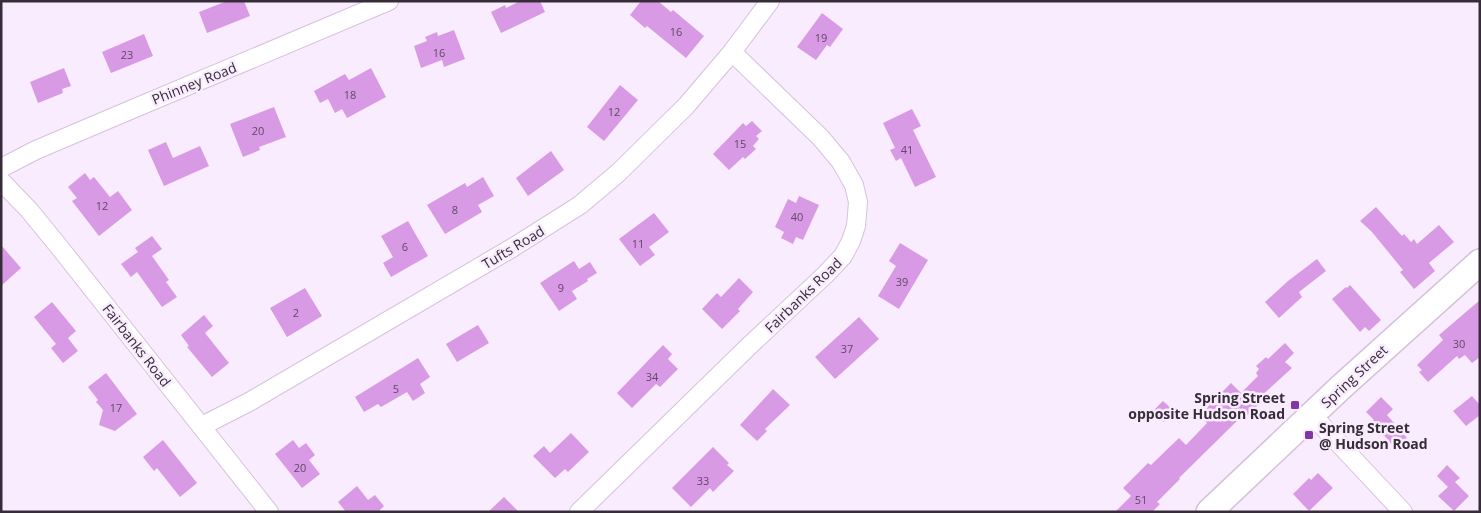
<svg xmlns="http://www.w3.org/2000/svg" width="1481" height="513" viewBox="0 0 1481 513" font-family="'Open Sans',sans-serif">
	<rect width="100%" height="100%" fill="#f9ecfe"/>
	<path fill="#d99ae5" d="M227 1H244L250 16 207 33 199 12Z
		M520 1H540L545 12 501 33 491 12 505 5 506 8Z
		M641 1H658L671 12 673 10 704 36 686 58 647 26 645 28 630 15Z
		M822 13 843 29 830 47 827 45 816 60 797 47Z
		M454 30 465 59 444 67 442 60 421 68 414 46 427 41 425 37 437 32 438 36Z
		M144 34 153 56 111 73 102 52Z
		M64 68 71 86 62 89 63 93 38 103 30 82Z
		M371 68 386 97 347 118 342 109 335 113 328 99 320 103 314 91 345 74 349 80Z
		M620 85 638 100 604 141 587 127Z
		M274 107 286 137 259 147 260 150 243 157 230 124Z
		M912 109 921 126 913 130 936 177 915 187 901 158 896 161 890 150 895 148 883 123Z
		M752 121 762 131 756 136 759 139 753 146 756 149 745 159 743 157 729 170 713 154 743 123 746 126Z
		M166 142 173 158 200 146 209 166 164 186 148 150Z
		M551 151 564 170 528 196 516 178Z
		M85 173 90 180 94 177 110 197 118 191 132 210 99 236 72 201 77 198 68 187Z
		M483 177 494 196 478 205 482 212 445 234 427 205 465 183 467 187Z
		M799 196 819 205 803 240 796 237 793 244 781 238 784 232 775 227 788 199 796 203Z
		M1376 207 1402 236 1404 234 1411 242 1414 239 1417 244 1439 225 1454 242 1429 263 1435 271 1414 289 1400 272 1403 270 1372 232 1360 221Z
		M654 213 669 232 649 247 655 255 640 266 619 239Z
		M408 221 428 256 391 277 383 263 393 257 381 236Z
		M152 236 162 249 152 256 169 280 166 282 177 297 162 307 137 272 131 277 121 264 138 252 135 248Z
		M900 243 928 260 899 309 878 296 896 266 889 261Z
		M1 245 21 268 1 286Z
		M1317 259 1326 271 1299 292 1302 297 1279 318 1265 302 1288 281Z
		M574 261 579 269 590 262 597 273 587 279 588 281 572 291 577 299 559 311 540 283Z
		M739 278 753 292 738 309 740 311 722 329 702 309 717 293 721 297Z
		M1350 285 1381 320 1369 331 1365 327 1360 332 1332 299 1346 287 1347 288Z
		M305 288 322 316 287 337 270 308Z
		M1480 300V357L1472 363 1465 355 1459 359 1457 356 1428 382 1419 372 1422 370 1417 365 1443 340 1439 335Z
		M52 302 76 331 68 338 78 351 63 363 51 348 56 344 34 317Z
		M204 315 213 326 205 333 229 363 212 377 187 347 189 346 181 335Z
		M859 317 879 339 835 379 815 357Z
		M478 325 489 343 457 362 446 344Z
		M1285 343 1294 353 1285 362 1292 368 1260 397 1263 400 1244 419 1242 416 1179 478 1180 479 1157 502 1160 504 1152 512H1115L1131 496 1123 488 1148 463 1151 465 1179 438 1186 445 1207 423 1199 416 1231 383 1241 393 1258 376 1256 373 1259 369 1256 366 1266 357 1268 359Z
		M663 345 672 354 668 359 678 369 660 387 656 384 632 408 617 393Z
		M418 358 430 377 420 384 425 393 413 401 407 392 381 407 378 404 364 412 355 397Z
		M106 373 137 414 115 431 99 425 103 410 96 402 98 400 88 387Z
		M773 389 790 405 765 429 767 431 757 441 740 425Z
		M1472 396 1480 405V415L1466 426 1453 411Z
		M1381 397 1393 409 1387 415 1407 438 1396 449 1372 422 1374 420 1366 412Z
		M1163 401 1175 412 1164 422 1153 411Z
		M571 433 589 452 568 472 565 469 555 478 533 456 544 446 550 453Z
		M163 440 197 483 180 497 157 468 154 471 143 457Z
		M293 440 299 448 306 443 315 455 309 460 320 474 302 488 275 454Z
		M713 447 729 463 727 465 734 471 713 492 710 488 691 507 672 488Z
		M1447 465 1460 478 1455 482 1469 496 1454 511 1438 496 1448 487 1437 476Z
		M1318 473 1333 488 1309 511 1293 494 1309 478 1311 480Z
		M357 486 368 500 375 495 384 506 378 512H346L338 502Z
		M504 497 519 512H488Z"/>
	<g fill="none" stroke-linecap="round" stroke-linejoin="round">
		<defs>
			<path id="street" d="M1 168 36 150 109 119 389 1
				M1 181 29 210 60 248 269 512
				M1312 415 1403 512
				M202 426 249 402 512 248 580 205 618 173 686 106 732 52 770 1
				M579 512 748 347 825 275 843 256 851 241 856 226 858 202 854 185 841 162 821 138 732 52"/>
			<path id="secondary" d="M1209 512 1340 388 1480 262"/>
		</defs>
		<use href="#street" stroke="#d6c1dd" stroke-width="20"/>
		<use href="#secondary" stroke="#d6c1dd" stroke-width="28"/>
		<use href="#street" stroke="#fff" stroke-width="18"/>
		<use href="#secondary" stroke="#fff" stroke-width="25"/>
	</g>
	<g fill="#8136a7" stroke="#f9ecfe" stroke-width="2">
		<rect x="1290" y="400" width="10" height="10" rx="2.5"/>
		<rect x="1304" y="430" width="10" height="10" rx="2.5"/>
	</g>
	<g text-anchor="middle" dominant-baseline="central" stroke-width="5" stroke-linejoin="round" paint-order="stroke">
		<g font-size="11" fill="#5f4864">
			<text x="676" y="31">16</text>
			<text x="821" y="37">19</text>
			<text x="439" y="52">16</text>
			<text x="127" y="54">23</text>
			<text x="350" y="94">18</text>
			<text x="614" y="111">12</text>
			<text x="258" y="130">20</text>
			<text x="740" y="143">15</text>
			<text x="907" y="149">41</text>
			<text x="102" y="205">12</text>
			<text x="455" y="209">8</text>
			<text x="797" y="216">40</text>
			<text x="638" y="243">11</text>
			<text x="405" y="246">6</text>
			<text x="902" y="281">39</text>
			<text x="561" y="287">9</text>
			<text x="296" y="312">2</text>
			<text x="1459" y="343">30</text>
			<text x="847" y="348">37</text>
			<text x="652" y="376">34</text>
			<text x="396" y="388">5</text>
			<text x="116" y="407">17</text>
			<text x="300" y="467">20</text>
			<text x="703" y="480">33</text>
			<text x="1141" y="499">51</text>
		</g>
		<g font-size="14" fill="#362d39" stroke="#f9ecfe">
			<text transform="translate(194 83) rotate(-22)">Phinney Road</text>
			<text transform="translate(513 247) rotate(-31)">Tufts Road</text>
			<text transform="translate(803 295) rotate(-44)">Fairbanks Road</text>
			<text transform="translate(137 345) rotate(52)">Fairbanks Road</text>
			<text transform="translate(1354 376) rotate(-43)">Spring Street</text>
		</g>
		<g font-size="14" font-weight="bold" fill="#362d39" stroke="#f9ecfe" text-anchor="end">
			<text x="1285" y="397">Spring Street<tspan x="1285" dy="16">opposite Hudson Road</tspan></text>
			<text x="1319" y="427" text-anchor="start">Spring Street<tspan x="1319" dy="16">@ Hudson Road</tspan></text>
		</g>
	</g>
	<rect width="1481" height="513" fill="none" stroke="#362d39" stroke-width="5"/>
</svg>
